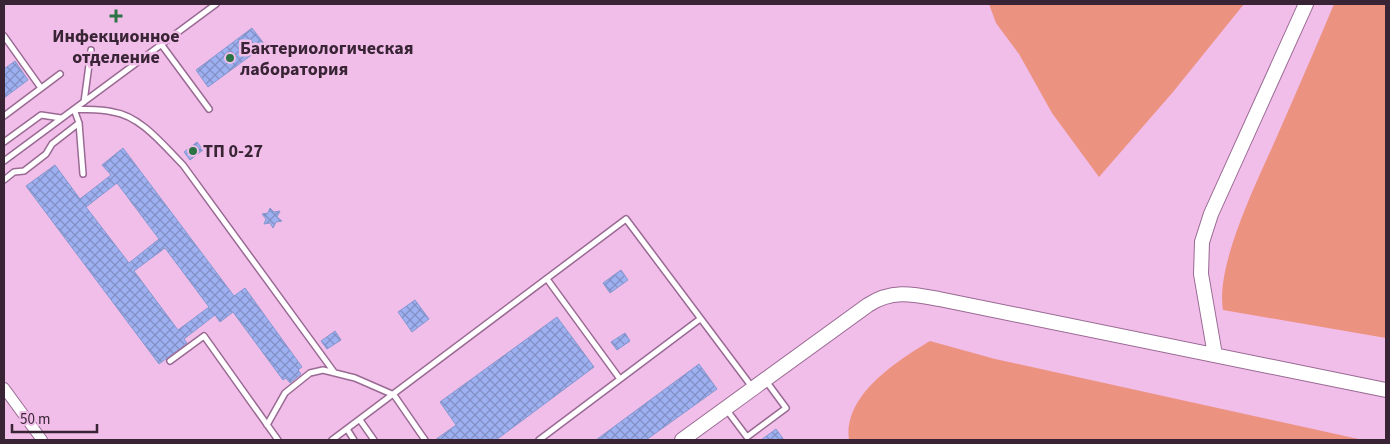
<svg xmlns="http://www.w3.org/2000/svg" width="1390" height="444" viewBox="0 0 1390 444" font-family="'Source Sans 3',sans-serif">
	<defs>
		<pattern id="building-cross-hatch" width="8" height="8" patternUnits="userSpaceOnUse" patternTransform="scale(1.25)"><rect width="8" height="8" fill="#9db0f1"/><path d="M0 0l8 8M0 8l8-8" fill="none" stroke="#818fc4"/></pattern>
	</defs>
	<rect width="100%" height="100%" fill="#f1bde9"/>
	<path fill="#ec9281" d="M989 4H1244L1173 92 1099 177 1052 113 1019 54 996 23Z
		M1334 4H1386V338L1223 310C1215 264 1259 178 1278 134 1297 91 1316 47 1334 4Z
		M930 341 995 359 1363 440H849C843 395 897 361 930 341Z"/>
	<path fill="url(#building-cross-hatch)" stroke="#8898cf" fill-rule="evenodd" d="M252 28 265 45 208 87 196 70Z
		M15 61 28 80 4 98V69Z
		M197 142 203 150 190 160 184 152Z
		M123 148 234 296 245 288 302 367 298 370 301 374 290 383 286 378 283 380 233 312 220 322 215 315 184 339 187 343 159 364 26 186 55 165 80 199 111 175 102 165ZM117 183 159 239 129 263 86 207ZM165 248 209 307 178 330 134 271Z
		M270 208 274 212 280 211 277 217 282 221 276 222 273 228 270 223 264 224 266 219 262 214 268 213Z
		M621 270 628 280 610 293 603 283Z
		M415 300 429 319 412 332 398 312Z
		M557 317 594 367 496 440H435L456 425 440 402Z
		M335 331 341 340 327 349 321 341Z
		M625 333 630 341 617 350 611 342Z
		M699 364 717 389 646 440H596Z
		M776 429 784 440H761Z"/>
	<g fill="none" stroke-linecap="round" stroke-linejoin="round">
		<defs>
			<path id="service" d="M4 36 41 88
				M161 44 209 109
				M84 102 91 50
				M4 116 60 74
				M4 142 41 115 61 118
				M4 161 216 4
				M83 174 79 123 74 109C87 110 100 109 113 112 141 116 164 146 183 165L334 372
				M4 180 14 172 24 171 46 154 52 144 79 123
				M547 279 620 379
				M170 361 204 336 278 440
				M726 409 747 437 786 408 766 381
				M360 420 374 440
				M267 425 285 393 310 373 323 370 355 378 394 395 425 440
				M347 429 354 440
				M332 440 626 219 752 387
				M539 440 700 319"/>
			<path id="minor" d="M4 388 42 440"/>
			<path id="tertiary" d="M1215 355 1201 274 1202 242 1211 214 1306 4
				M682 440 868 305C892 289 913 294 939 299L1386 390"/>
		</defs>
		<use href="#service" stroke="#996a93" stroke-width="8"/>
		<use href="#minor" stroke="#996a93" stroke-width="12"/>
		<use href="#tertiary" stroke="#996a93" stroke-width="16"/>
		<use href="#service" stroke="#fff" stroke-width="5"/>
		<use href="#minor" stroke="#fff" stroke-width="10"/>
		<use href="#tertiary" stroke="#fff" stroke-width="14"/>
	</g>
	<g fill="#2a7443" stroke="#f1bde9" stroke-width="2">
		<path d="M113.5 8.5h5v5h5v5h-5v5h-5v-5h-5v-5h5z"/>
		<circle cx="230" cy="58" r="5"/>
		<circle cx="193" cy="151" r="5"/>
	</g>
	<g text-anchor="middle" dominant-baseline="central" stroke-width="5" stroke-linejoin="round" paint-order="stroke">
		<g font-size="18" font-weight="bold" fill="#382435" stroke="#f1bde9" text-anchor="start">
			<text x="116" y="36" text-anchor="middle">Инфекционное<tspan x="116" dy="21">отделение</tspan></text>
			<text x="240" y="48">Бактериологическая<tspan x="240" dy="21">лаборатория</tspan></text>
			<text x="203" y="151">ТП 0-27</text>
		</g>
	</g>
	<rect width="1390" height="444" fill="none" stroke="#382435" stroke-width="10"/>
	<path d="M12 424v8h85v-8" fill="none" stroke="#382435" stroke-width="2.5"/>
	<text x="20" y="424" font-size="15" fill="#382435" stroke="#f1bde9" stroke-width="4" paint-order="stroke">50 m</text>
</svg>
